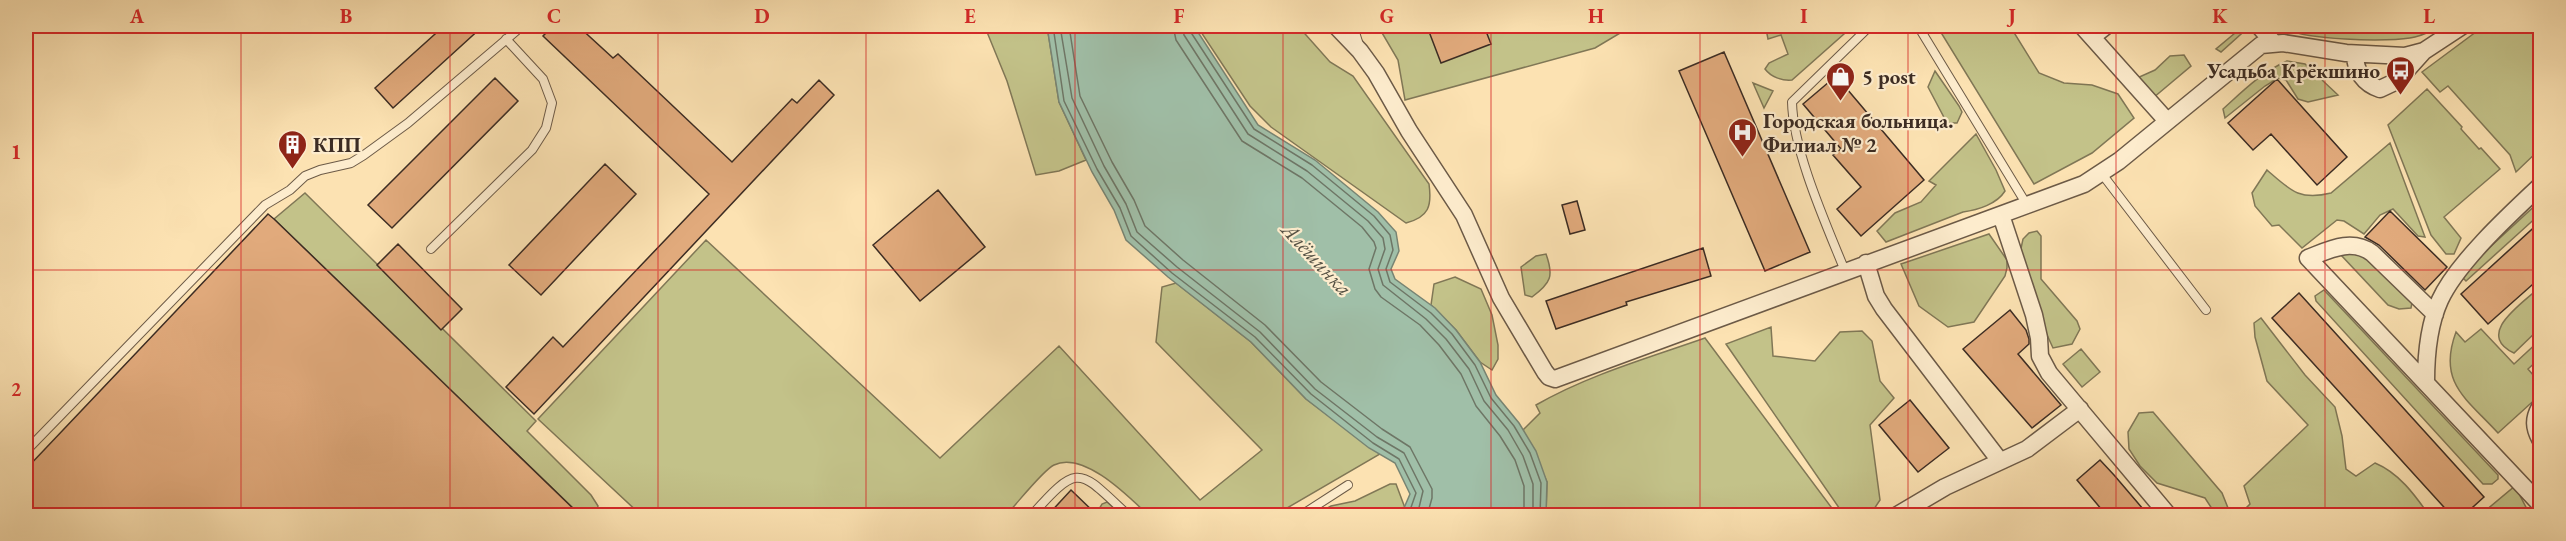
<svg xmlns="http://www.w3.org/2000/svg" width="2566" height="541" viewBox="0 0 2566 541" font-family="'EB Garamond',serif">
	<rect width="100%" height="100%" fill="#fce2b2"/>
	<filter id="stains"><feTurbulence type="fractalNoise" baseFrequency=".00333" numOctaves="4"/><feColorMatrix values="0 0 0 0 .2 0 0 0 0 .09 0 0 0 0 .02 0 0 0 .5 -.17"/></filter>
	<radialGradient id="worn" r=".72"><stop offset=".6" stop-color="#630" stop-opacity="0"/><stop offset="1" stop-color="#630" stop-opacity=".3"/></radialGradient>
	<path fill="#c3c289" stroke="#807756" stroke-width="1.5" d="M968 26H1047L1059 102 1086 160 1059 171 1036 175 1007 81 987 32Z
		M1197 26H1298L1330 62 1353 76 1429 184C1432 206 1429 217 1406 223L1271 127 1250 106Z
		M1378 26H1632L1595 48 1405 100 1398 60Z
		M1779 26H1853L1792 80C1782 81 1771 77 1765 69L1769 63 1788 54 1781 35 1768 39 1766 29Z
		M1937 26H2010L2039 73 2064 83 2092 85 2118 94 2134 118 2092 153 2034 184Z
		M2239 26H2250L2221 52 2216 49 2241 28Z
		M2279 26H2398L2403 29 2409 26H2440C2433 30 2424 35 2415 37 2391 43 2298 40 2279 26Z
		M2484 26H2540V149L2516 172 2510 155 2448 86 2440 92 2422 72Z
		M2184 55 2191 66 2153 98 2137 78 2155 70 2170 56Z
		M2287 61 2305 64 2338 95 2308 102 2298 99 2286 80 2278 78 2265 86 2225 118 2223 109C2244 90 2262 72 2287 61Z
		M1935 71 1959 106 1962 112 1957 123H1947L1928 87Z
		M1753 83 1773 91 1764 108Z
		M2427 89 2462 127 2461 129 2479 149 2481 148 2500 169 2444 217 2461 238 2454 254H2446L2431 235 2388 125Z
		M1976 134 1996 170 2005 191C1997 204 1978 210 1963 212L1886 242 1877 231 1895 213 1921 202 1936 185 1929 181Z
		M2390 143 2425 237 2418 236 2393 209 2380 215 2364 234 2344 221 2337 220 2302 248 2279 225 2272 226 2255 206 2252 193 2267 170C2290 190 2299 201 2331 193Z
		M305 193 536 421 527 431 591 495 598 506 596 515H575L577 512 274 219Z
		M2540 201V214L2466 281 2462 277 2464 271Z
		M2037 231 2041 236V279L2077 321 2080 329 2072 344 2053 348 2042 324 2020 253 2023 239 2029 233Z
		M1989 234 2007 260V268L2005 276 1974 322 1948 327 1919 306 1901 264Z
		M706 240 940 458 1059 346 1200 500 1262 450 1156 342 1162 287 1176 283 1251 342 1306 399 1380 454 1275 515H1148C1128 496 1084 451 1054 465 1043 470 1016 505 1006 515L642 516 538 419Z
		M2357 250 2413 297 2411 308 2399 309 2388 305 2341 255Z
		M1546 254C1554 276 1551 283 1532 297L1525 295 1521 267 1536 256Z
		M1455 277 1481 289 1492 315 1498 345V359L1492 370 1480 362 1456 330 1431 305 1434 284Z
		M2540 287V328L2514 353C2474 334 2523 303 2540 287Z
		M2324 290 2498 475V479L2492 484H2483L2316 301 2315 296Z
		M2261 318 2305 375 2335 407 2342 436 2346 469 2356 476 2375 463C2399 473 2414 494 2429 515H2239L2250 504 2244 486 2308 425 2267 381 2255 337 2254 323Z
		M1771 327 1773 356 1815 361 1840 332 1862 331 1872 341 1880 381 1894 398 1870 425 1880 500 1870 515H1844L1726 344Z
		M2481 329 2514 364 2540 340V358L2528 369 2540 383V395L2498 433C2467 399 2437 383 2456 332L2465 342Z
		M1705 338 1837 515H1546L1547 482 1523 430 1540 413 1536 405C1588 375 1648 358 1705 338Z
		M2081 349 2100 372 2082 387 2063 364Z
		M2153 412 2222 493 2230 513 2228 515H2216L2205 498 2157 483 2140 466 2129 449 2128 432 2139 413Z
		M1390 484H1396L1405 508 1401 515 1313 516 1331 506 1355 501Z
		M2515 486 2530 515 2479 516Z
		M1107 502 1122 515H1101L1099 509 1102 504Z"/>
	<path fill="#a0bfa8" stroke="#788473" stroke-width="1.5" d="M1047 26H1194L1258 125 1315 160 1378 212 1396 232 1399 251 1391 269 1395 279 1435 308 1456 330 1480 362 1496 395 1519 423 1536 451 1547 482 1546 515H1401L1410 494 1395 463 1369 448 1306 399 1251 342 1168 277 1126 240 1114 210 1092 172 1059 102Z"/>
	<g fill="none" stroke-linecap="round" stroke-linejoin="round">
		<path stroke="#6e7666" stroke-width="1.5" d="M1053 26 1064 101 1097 169 1120 208 1131 236 1172 273 1255 337 1311 394 1373 443 1399 459 1416 493 1408 516
			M1060 26 1072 98 1104 166 1126 204 1137 232 1177 267 1260 332 1315 389 1377 437 1404 453 1423 491 1417 516
			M1069 26 1080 96 1112 162 1134 200 1145 226 1183 260 1265 325 1321 382 1382 429 1410 447 1432 489V498L1427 516
			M1173 26 1176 40 1242 141 1302 178 1362 227 1374 242 1376 248 1369 269 1375 289 1381 297 1420 325 1439 345 1461 374 1476 406 1500 436 1515 460 1524 486V516
			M1182 26 1184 35 1248 134 1307 171 1368 221 1383 238 1385 249 1378 269 1383 285 1426 319 1446 339 1469 369 1484 401 1508 430 1523 456 1533 484V516
			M1189 26 1190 31 1254 129 1312 165 1374 216 1390 235 1393 250 1386 269 1390 282 1431 313 1452 334 1475 365 1491 398 1514 426 1530 453 1541 483 1540 516"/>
	</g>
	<path fill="#e1aa7c" stroke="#3c2c23" stroke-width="1.5" d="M444 26H483L393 108 375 88Z
		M553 26H578L613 58 618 54 732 162 792 99 797 103 819 80 834 95 534 414 506 387 553 337 563 347 709 194 543 36Z
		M1436 26H1484L1491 44 1441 63 1428 29Z
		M1724 52 1810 252 1765 271 1679 71Z
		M1836 76 1924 180 1861 236 1837 209 1861 187 1833 155 1841 149 1803 104Z
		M495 78 518 101 392 228 368 205Z
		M2277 79 2347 157 2317 185 2271 134 2253 150 2228 123Z
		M605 164 636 194 541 295 509 265Z
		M938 190 985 247 920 301 873 245Z
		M1577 201 1585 230 1570 234 1562 205Z
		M2390 211 2447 267 2425 290 2379 245 2365 237Z
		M268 214 274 219 581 516H38L26 503V469Z
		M2541 221V277L2488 324 2461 294Z
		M398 244 462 309 441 330 377 265Z
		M1703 248 1711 276 1626 302 1627 305 1556 329 1546 301Z
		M2299 293 2484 497 2463 516H2452L2272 318Z
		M2010 310 2026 330 2029 339V344L2018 354 2061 405 2032 428 1963 349Z
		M1910 400 1949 448 1918 472 1879 425Z
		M2100 460 2114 475 2149 516H2107L2077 480Z
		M1071 490 1098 516H1047Z"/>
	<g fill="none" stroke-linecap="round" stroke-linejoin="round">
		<defs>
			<path id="lane" d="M1353 26 1359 45
				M1918 26 2027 205
				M2102 174 2206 310
				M431 249 532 150 546 128 552 103 543 79 506 39
				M1845 271C1826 224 1793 151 1792 102L1870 26
				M26 451 265 205 290 190 305 176 320 170 351 163 364 155 408 123 522 26
				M1031 516C1080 461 1078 469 1129 516
				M1300 516 1348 485"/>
			<path id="street" d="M1336 26 1360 51 1376 73 1409 131 1464 215 1501 298 1545 372 1549 377 1555 379 2084 184 2119 161 2261 45 2283 43 2346 53 2405 56 2424 51 2462 26
				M2082 26 2167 121
				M2259 26 2273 42
				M2092 37 2106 26
				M2355 54C2355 71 2364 84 2380 89L2397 81 2424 51
				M2001 215 2034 315 2039 338 2040 356 2049 373 2169 516
				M1866 263 1876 296 1884 309 2000 461
				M2435 314 2372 253C2351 238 2329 250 2308 258L2540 504
				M2426 382C2426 356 2429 324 2440 300 2457 263 2510 214 2540 186
				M2540 407C2533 419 2534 428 2540 439
				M1896 516 1945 487 2027 449 2080 409"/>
		</defs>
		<use href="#lane" stroke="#6c5a47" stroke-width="10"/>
		<use href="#street" stroke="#6c5a47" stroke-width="19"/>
		<use href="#lane" stroke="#fdeccd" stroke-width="8"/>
		<use href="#street" stroke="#fdeccd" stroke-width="16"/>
	</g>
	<path fill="none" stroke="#d62828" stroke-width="1.5" stroke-opacity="0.55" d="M241 26V516M450 26V516M658 26V516M866 26V516M1075 26V516M1283 26V516M1491 26V516M1700 26V516M1908 26V516M2116 26V516M2325 26V516M26 270H2540"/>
	<defs>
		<symbol id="bus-pin" viewBox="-11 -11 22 30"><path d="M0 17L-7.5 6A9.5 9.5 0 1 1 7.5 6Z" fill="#8f2418" stroke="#fdeccd"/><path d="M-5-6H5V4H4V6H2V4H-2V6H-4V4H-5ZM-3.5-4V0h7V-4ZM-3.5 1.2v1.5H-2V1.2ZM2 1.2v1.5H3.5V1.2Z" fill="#fff"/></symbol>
		<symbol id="shop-pin" viewBox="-11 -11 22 30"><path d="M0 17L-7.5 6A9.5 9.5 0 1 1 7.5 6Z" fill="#8f2418" stroke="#fdeccd"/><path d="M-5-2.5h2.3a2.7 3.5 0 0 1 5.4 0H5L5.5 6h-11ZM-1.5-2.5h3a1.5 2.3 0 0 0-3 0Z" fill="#fff"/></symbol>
		<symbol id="hospital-pin" viewBox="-11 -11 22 30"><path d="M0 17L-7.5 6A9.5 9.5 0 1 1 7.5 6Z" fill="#8f2418" stroke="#fdeccd"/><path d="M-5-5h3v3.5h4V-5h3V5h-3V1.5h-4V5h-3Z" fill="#fff"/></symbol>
		<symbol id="building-pin" viewBox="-11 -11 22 30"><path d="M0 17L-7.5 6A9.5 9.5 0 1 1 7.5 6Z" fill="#8f2418" stroke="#fdeccd"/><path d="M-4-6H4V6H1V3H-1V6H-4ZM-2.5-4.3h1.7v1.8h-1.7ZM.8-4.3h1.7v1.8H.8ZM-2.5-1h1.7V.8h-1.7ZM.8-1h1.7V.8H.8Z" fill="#fff"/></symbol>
	</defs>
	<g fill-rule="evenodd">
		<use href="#bus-pin" x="2384" y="54" width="33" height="45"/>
		<use href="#shop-pin" x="1824" y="60" width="33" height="45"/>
		<use href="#hospital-pin" x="1726" y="116" width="33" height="45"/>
		<use href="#building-pin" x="276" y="128" width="33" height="45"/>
	</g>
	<g text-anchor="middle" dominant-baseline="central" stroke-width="4.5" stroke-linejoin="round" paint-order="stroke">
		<g font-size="21" font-weight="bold" fill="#3c2c23" stroke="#fdeccd" text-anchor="start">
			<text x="2380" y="70" text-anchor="end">Усадьба Крёкшино</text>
			<text x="1862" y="76">5 post</text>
			<text x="1763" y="120">Городская больница.<tspan x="1763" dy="24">Филиал № 2</tspan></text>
			<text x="313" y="144">КПП</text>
		</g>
		<g font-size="22" font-style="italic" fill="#555144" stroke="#fdeccd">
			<text transform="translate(1317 259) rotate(47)">Алёшинка</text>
		</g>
	</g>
	<rect width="2566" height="541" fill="none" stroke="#fce2b2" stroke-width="66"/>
	<rect x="33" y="33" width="2500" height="475" fill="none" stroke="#d62828" stroke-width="2"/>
	<g font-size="20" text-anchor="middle" font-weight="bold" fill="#d62828">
		<text x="137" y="23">A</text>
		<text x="346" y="23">B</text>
		<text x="554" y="23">C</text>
		<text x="762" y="23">D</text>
		<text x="970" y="23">E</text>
		<text x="1179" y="23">F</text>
		<text x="1387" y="23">G</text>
		<text x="1596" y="23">H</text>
		<text x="1804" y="23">I</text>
		<text x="2012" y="23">J</text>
		<text x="2220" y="23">K</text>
		<text x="2429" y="23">L</text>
		<text x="16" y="159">1</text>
		<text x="16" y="396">2</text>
	</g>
	<rect width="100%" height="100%" filter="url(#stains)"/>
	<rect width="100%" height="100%" fill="url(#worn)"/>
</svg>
